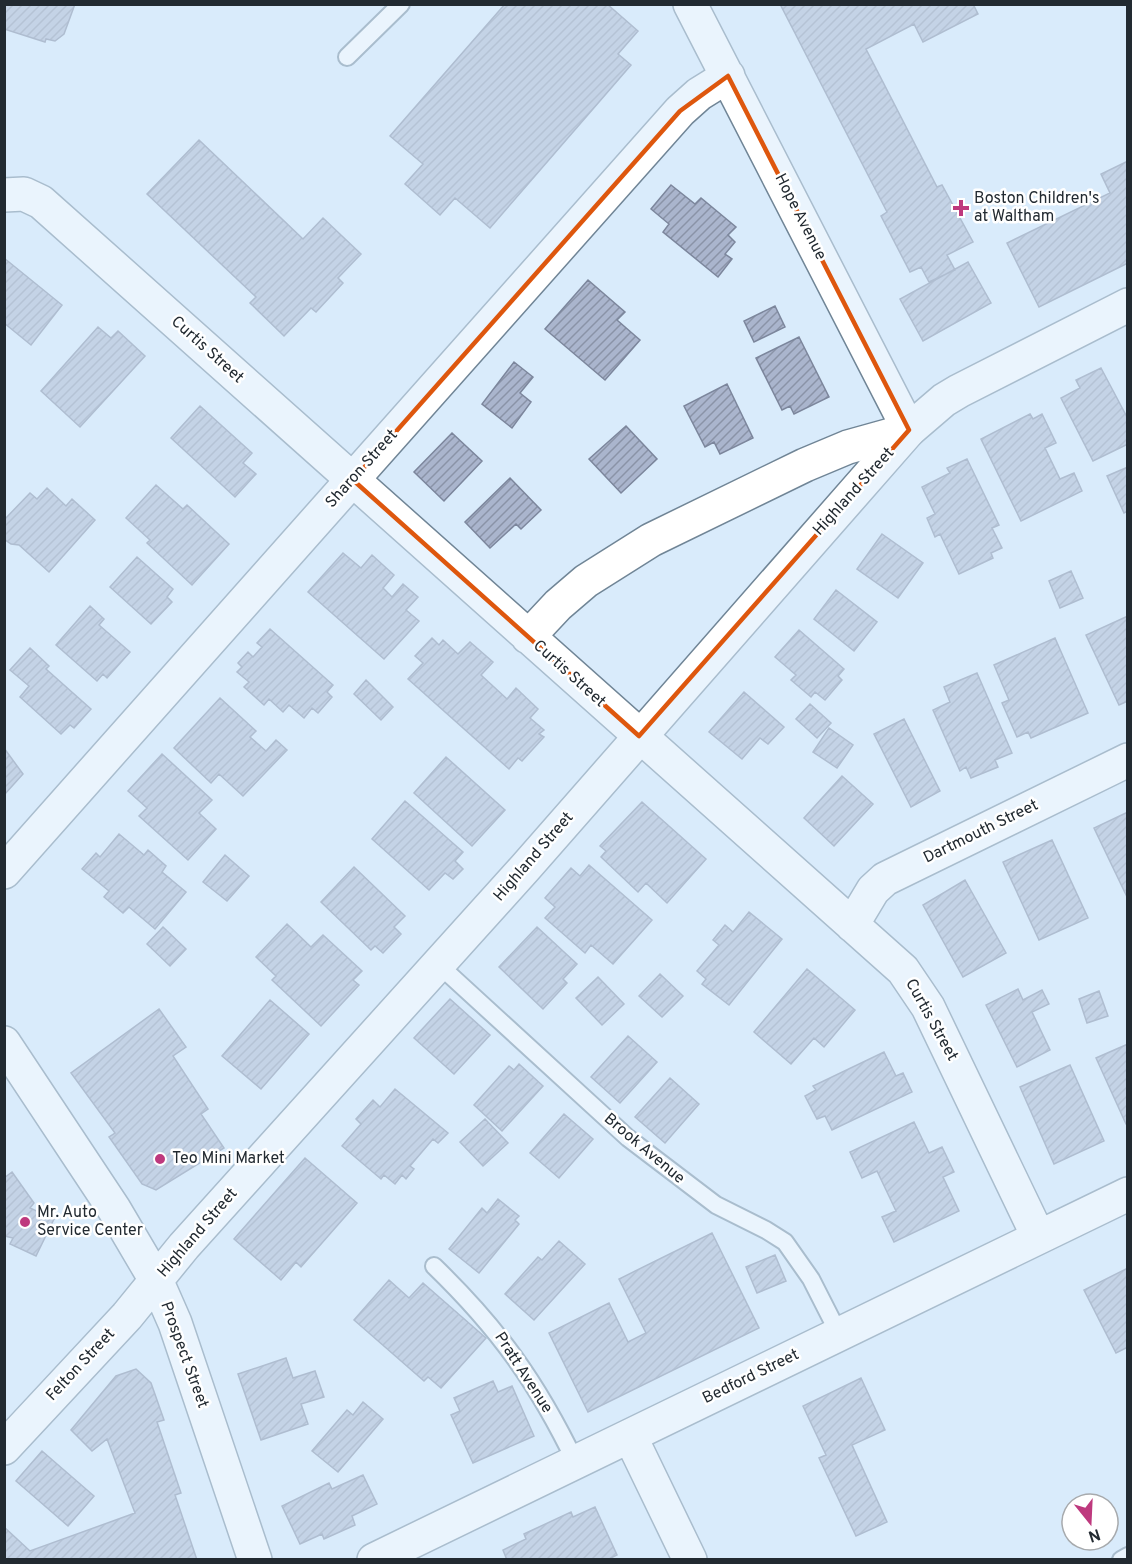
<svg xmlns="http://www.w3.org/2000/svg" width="1132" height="1564" viewBox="0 0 1132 1564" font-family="Overpass,sans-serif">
	<defs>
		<pattern id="building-hatch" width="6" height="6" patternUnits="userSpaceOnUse" patternTransform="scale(1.5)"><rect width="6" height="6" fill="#aab5cd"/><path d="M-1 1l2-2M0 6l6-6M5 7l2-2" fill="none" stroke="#8a93a7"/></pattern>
	</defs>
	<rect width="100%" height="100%" fill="#d9ebfb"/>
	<path fill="url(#building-hatch)" stroke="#7c869c" stroke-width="1.5" d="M4 4H75L64 34 55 41 46 39 45 42 4 29Z
		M505 4H607L638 31 618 54 631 65 490 228 455 198 440 215 405 184 423 164 390 136Z
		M780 4H973L978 14 923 42 914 24 866 49 937 187 942 185 973 242 947 255 955 270 929 282 921 267 910 272 881 216 887 212Z
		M199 140 303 239 323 218 361 254 338 278 343 283 316 312 311 308 284 336 250 303 256 297 147 194Z
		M1128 161V263L1039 307 1007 243 1110 193 1101 174Z
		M671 185 695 204 701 198 736 227 728 235 735 242 725 254 732 259 718 277 663 232 669 224 651 209Z
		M4 258 62 305 31 345 4 323Z
		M968 262 991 303 923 341 900 299Z
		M588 280 625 312 617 320 640 340 605 380 545 329Z
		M775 306 785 327 754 342 744 321Z
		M98 327 111 338 118 331 145 356 80 427 41 391Z
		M799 337 829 397 794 414 790 406 782 410 756 358Z
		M514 362 533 377 520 393 531 402 512 428 482 404Z
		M1101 368 1128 419V444L1093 461 1061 398 1080 388 1076 380Z
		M727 384 753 438 720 454 714 442 705 447 684 406Z
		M200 406 252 453 243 463 256 474 235 497 171 438Z
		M1030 414 1033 419 1042 414 1056 443 1045 448 1060 479 1074 473 1082 491 1021 521 981 439Z
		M626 426 657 459 621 493 589 459Z
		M452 433 482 461 444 501 414 472Z
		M967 459 999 525 992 528 1002 548 991 553 993 558 959 574 940 534 935 537 927 518 935 514 922 487 950 473 947 468Z
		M1128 467V511L1124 513 1107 476Z
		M510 478 541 510 521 529 516 524 490 548 465 522Z
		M156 485 183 509 187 505 229 544 192 585 147 543 150 540 126 518Z
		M47 488 66 506 72 499 95 520 49 572 19 545 11 544 4 539V520L30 493 37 499Z
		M882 534 923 563 898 598 857 569Z
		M343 553 361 568 372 555 394 575 383 588 392 597 403 584 418 597 406 610 419 621 384 659 308 592Z
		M137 557 173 589 167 597 172 602 151 624 110 587Z
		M1071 571 1083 598 1060 608 1049 581Z
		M836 590 877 622 854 651 814 619Z
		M90 606 104 619 99 625 130 652 107 678 103 674 97 681 56 645Z
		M1128 616V701L1119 705 1086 635Z
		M270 629 333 685 327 692 332 697 318 713 312 708 304 718 289 705 283 712 269 699 264 705 244 687 249 682 237 672 242 667 238 663 248 652 253 657 262 647 257 643Z
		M799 630 844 669 838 676 842 680 825 700 815 692 811 697 791 680 796 675 775 657Z
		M432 638 439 645 443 640 458 654 470 642 493 662 481 675 507 699 516 688 538 709 530 718 544 730 539 734 544 737 522 761 518 758 509 769 408 679 423 663 415 656Z
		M1055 638 1088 713 1031 738 1028 732 1017 737 1002 703 1009 700 994 665Z
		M30 648 49 666 46 669 91 709 74 728 70 725 61 734 20 697 29 686 10 670Z
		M977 673 1012 753 995 760 998 767 971 778 966 767 960 771 933 710 950 702 944 687Z
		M366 680 393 707 381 720 354 694Z
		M744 692 784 727 768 744 760 738 742 759 709 732Z
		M220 698 256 731 250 737 266 751 276 740 287 750 243 796 219 774 211 783 174 748Z
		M810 704 831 723 817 738 796 719Z
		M904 719 940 791 911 807 874 734Z
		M829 728 853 745 837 768 813 752Z
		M4 748 23 774 4 795Z
		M162 754 212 800 199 813 216 829 188 860 139 816 147 808 128 791Z
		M446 757 505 810 472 846 414 793Z
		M842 776 873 804 834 846 804 818Z
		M405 801 463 852 455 861 463 869 453 879 445 873 429 890 372 839Z
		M642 802 706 859 667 903 646 883 638 892 601 857 606 851 600 846Z
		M1128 812V899L1094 828Z
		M119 834 144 855 148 850 166 866 162 872 186 892 155 929 129 907 123 913 104 897 109 891 82 869 96 853 100 857Z
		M1052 840 1088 918 1039 940 1003 862Z
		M225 855 249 876 227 901 203 882Z
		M589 865 652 920 613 964 591 945 585 953 545 918 555 907 545 898 571 868 580 876Z
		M354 867 405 916 394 927 401 934 383 953 375 946 371 950 321 902Z
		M965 880 1006 953 963 977 923 905Z
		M749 912 782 939 729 1005 702 984 706 979 697 971 719 945 713 940 725 925 733 932Z
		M287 924 311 947 323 935 362 971 353 980 359 985 321 1026 272 980 276 976 256 957Z
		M163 927 186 949 170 966 147 944Z
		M537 927 577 964 563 979 567 983 543 1009 499 967Z
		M807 969 855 1010 824 1047 814 1038 791 1064 754 1032Z
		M660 974 683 996 662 1017 639 996Z
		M598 977 624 1004 602 1025 576 998Z
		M1018 989 1023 1000 1042 990 1049 1004 1032 1012 1050 1050 1017 1067 986 1005Z
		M1099 991 1108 1016 1087 1023 1079 999Z
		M450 999 490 1035 454 1074 414 1038Z
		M270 1000 309 1034 261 1089 222 1056Z
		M159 1009 186 1047 173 1056 208 1109 201 1114 224 1148 156 1190 142 1184 109 1137 115 1133 71 1073Z
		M628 1036 657 1062 620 1103 591 1077Z
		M1128 1044V1124H1126L1096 1058Z
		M884 1052 896 1076 903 1073 912 1092 832 1130 825 1116 817 1119 805 1096 816 1090 813 1086Z
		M519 1064 543 1086 502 1131 474 1105 509 1066 514 1070Z
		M1070 1065 1104 1141 1054 1164 1020 1087Z
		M670 1078 699 1104 665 1143 635 1117Z
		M395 1089 448 1133 438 1143 433 1139 410 1166 414 1169 406 1179 402 1175 395 1184 384 1175 381 1179 342 1146 361 1124 356 1119 373 1100 380 1107Z
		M564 1114 593 1139 559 1178 530 1153Z
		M485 1119 508 1143 483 1166 460 1142Z
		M914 1122 929 1153 942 1147 954 1172 943 1177 959 1211 894 1242 882 1217 896 1211 877 1171 862 1178 850 1152Z
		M305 1158 357 1203 301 1267 296 1262 281 1280 234 1239Z
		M12 1172 34 1203 30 1208 54 1219 36 1256 10 1244 13 1238 4 1236V1178Z
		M498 1199 519 1216 515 1220 519 1224 479 1273 449 1249 482 1208 487 1213Z
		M712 1233 759 1328 588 1412 549 1333 609 1303 628 1342 646 1333 619 1279Z
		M559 1241 585 1264 534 1320 505 1294 538 1257 542 1260Z
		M775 1255 786 1281 757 1293 746 1267Z
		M1128 1268V1347L1116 1353 1084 1290Z
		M389 1280 409 1298 423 1283 486 1338 441 1388 428 1377 424 1381 354 1320Z
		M286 1358 293 1378 315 1371 324 1397 301 1404 308 1424 261 1440 238 1374Z
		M136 1369 151 1383 164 1420 157 1422 181 1493 175 1495 197 1560H4V1527L30 1551 135 1513 107 1439 92 1451 71 1430 116 1376Z
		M861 1378 885 1430 852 1445 887 1522 856 1536 819 1458 826 1455 803 1406Z
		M493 1381 498 1392 512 1386 534 1436 473 1463 451 1415 460 1411 454 1398Z
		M363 1402 383 1419 338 1472 312 1451 347 1410 353 1415Z
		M42 1451 94 1496 68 1526 16 1481Z
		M363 1475 377 1504 352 1516 355 1525 324 1539 322 1534 300 1544 282 1506 329 1483 332 1489Z
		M595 1507 617 1555 607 1560H507L503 1550 526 1539 524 1534 571 1512 573 1517Z"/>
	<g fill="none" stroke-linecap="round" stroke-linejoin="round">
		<defs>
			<path id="lane" d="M347 57 401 4
				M438 964 628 1138 716 1205 766 1230 785 1242 811 1279 839 1334
				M434 1266C498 1328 537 1382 576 1463
				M1121 1560 1128 1556"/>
			<path id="street" d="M4 195 24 194 41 202 903 970 928 1007 1038 1236
				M528 637 558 605 586 581 651 540 805 465 848 447 909 430 690 4
				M4 872 680 111 699 94 728 76
				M852 925 873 890 885 879 1128 760
				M630 1436 690 1560
				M374 1560 1128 1194"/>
			<path id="secondary" d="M4 1043 114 1209 157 1282 175 1323 255 1560
				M4 1448 127 1316 184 1246 525 868 909 430 944 400 959 391 1128 305"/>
		</defs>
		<use href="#lane" stroke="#708596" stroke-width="20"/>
		<use href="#street" stroke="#708596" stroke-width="36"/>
		<use href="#secondary" stroke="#708596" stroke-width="36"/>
		<use href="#lane" stroke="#fff" stroke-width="16"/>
		<use href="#street" stroke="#fff" stroke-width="33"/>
		<use href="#secondary" stroke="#fff" stroke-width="33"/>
	</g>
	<path d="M0 0H1132V1564H0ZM728 76 909 430 639 736 353 480 680 111Z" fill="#d9ebfb" fill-opacity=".55" fill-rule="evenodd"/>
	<path fill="none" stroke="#de570e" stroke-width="4.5" stroke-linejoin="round" d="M728 76 909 430 639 736 353 480 680 111Z"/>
	<g fill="#be397e" stroke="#fff" stroke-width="2">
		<path d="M958 199h6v6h6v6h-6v6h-6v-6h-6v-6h6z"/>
		<circle cx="160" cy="1159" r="6"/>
		<circle cx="25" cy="1222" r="6"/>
	</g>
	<g text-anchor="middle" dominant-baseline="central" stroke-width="5" stroke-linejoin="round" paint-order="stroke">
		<g font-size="16" fill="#222a31" stroke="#fff" text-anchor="start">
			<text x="974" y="199">Boston Children's<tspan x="974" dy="18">at Waltham</tspan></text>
			<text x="172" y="1159">Teo Mini Market</text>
			<text x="37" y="1213">Mr. Auto<tspan x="37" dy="18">Service Center</tspan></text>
		</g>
		<g font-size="16" fill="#222a31" stroke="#fff">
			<text transform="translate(800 217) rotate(63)">Hope Avenue</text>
			<text transform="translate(207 350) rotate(42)">Curtis Street</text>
			<text transform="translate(362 469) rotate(-48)">Sharon Street</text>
			<text transform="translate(854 492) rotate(-48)">Highland Street</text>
			<text transform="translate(569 674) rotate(42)">Curtis Street</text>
			<text transform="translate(981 832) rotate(-26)">Dartmouth Street</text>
			<text transform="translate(534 857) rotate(-49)">Highland Street</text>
			<text transform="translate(931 1020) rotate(61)">Curtis Street</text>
			<text transform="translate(644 1149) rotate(40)">Brook Avenue</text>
			<text transform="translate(198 1233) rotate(-49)">Highland Street</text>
			<text transform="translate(184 1355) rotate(70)">Prospect Street</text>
			<text transform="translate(81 1365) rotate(-47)">Felton Street</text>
			<text transform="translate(523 1373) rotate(57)">Pratt Avenue</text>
			<text transform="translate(751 1377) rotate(-26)">Bedford Street</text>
		</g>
	</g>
	<rect width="1132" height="1564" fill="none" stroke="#222a31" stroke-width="12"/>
	<g transform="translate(1090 1522) rotate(162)"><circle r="28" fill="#ffffff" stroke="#a7aaad" stroke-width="1.5"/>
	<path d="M0-4.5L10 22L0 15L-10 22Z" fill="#be397e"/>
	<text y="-9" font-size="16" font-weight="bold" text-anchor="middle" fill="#222a31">N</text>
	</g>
</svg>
